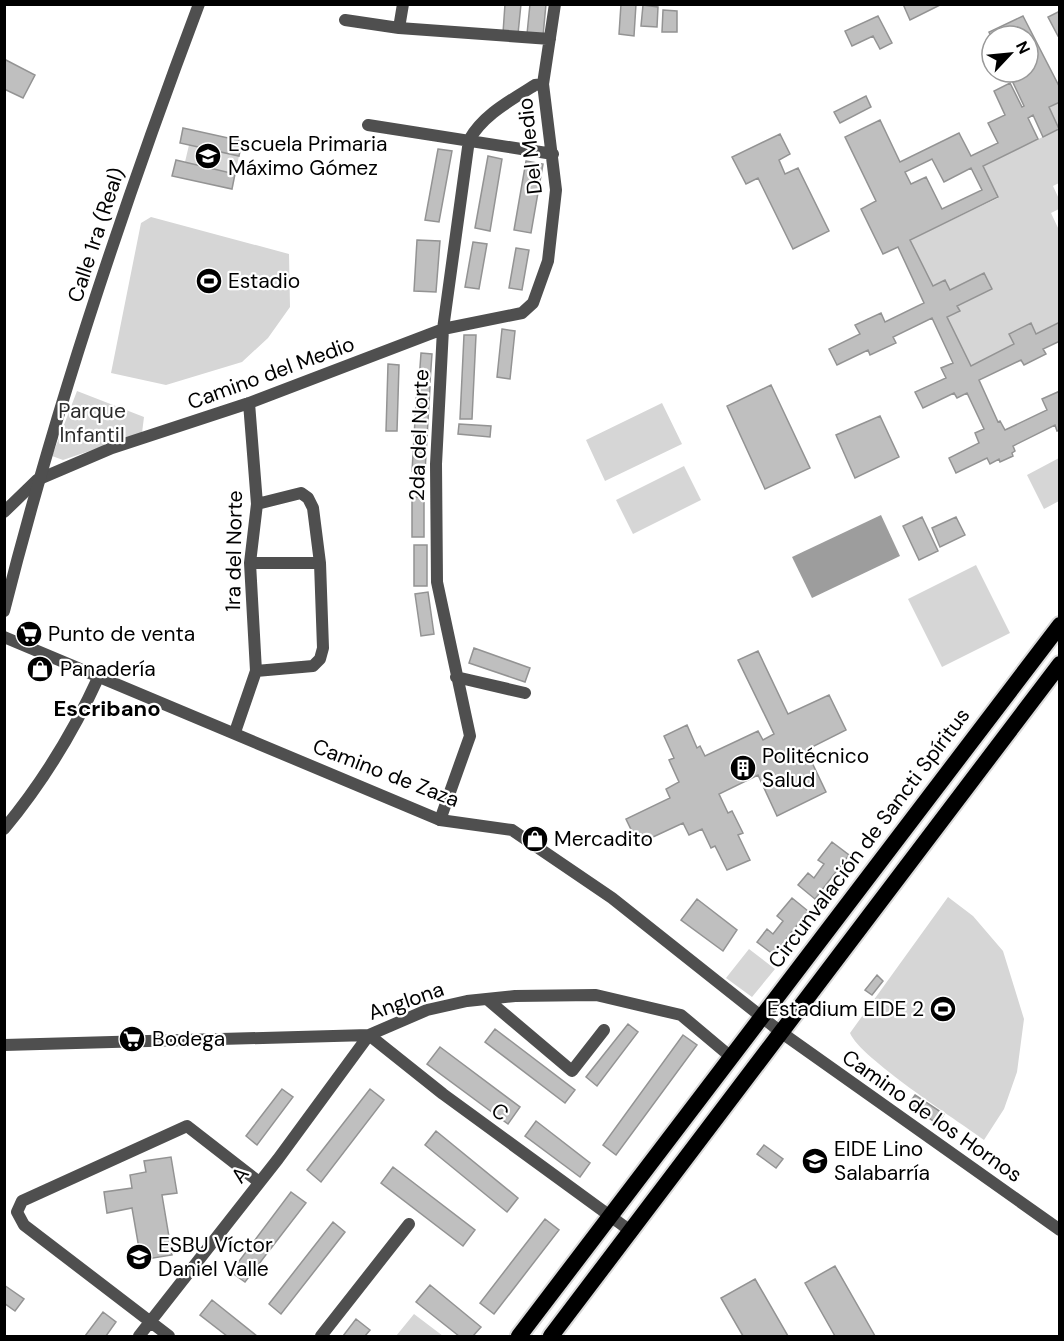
<svg xmlns="http://www.w3.org/2000/svg" width="1064" height="1341" viewBox="0 0 1064 1341" font-family="'DM Sans',sans-serif">
	<rect width="100%" height="100%" fill="#fff"/>
	<path fill="#d6d6d6" d="M1059 102V183L1053 186 1059 199V209L1051 213 1059 230V322L1036 334 1031 323 1014 344 971 366 947 317 960 311 957 306 992 288 984 273 950 290 945 280 933 286 910 240 998 198 983 166 1059 129 1049 107Z
		M189 145 239 156 235 174 185 162Z
		M151 217 289 254 290 307 268 338 242 362 166 385 111 373 141 223Z
		M77 391 144 417 142 433 63 460 52 456Z
		M662 403 682 444 605 481 586 440Z
		M1059 458V501L1044 509 1027 475Z
		M684 466 701 500 633 534 616 500Z
		M976 565 1010 633 942 667 908 599Z
		M948 897 973 916 1003 951 1024 1019 1017 1072 1004 1109 984 1140C957 1120 860 1058 850 1033Z
		M749 949 775 969 752 997 726 978Z
		M414 1314 443 1336H396Z"/>
	<path fill="#9d9d9d" d="M881 515 900 556 812 598 792 557Z"/>
	<path fill="#bfbfbf" stroke="#939393" stroke-width="1.5" fill-rule="evenodd" d="M505 4H521L518 34 503 33Z
		M530 4H546L543 36 527 34Z
		M621 4H636L634 36 619 34Z
		M903 4H942L910 20Z
		M643 5 658 7 657 27 641 26Z
		M663 10 677 11V32H662Z
		M1060 11V35L1058 36 1048 17Z
		M878 16 892 43 880 49 873 36 852 46 845 31Z
		M1023 16 1060 88V102L1049 107 1059 129 1043 137 1033 115 1028 118 1038 139 983 166 998 197 910 240 933 286 945 280 950 290 984 273 992 289 957 306 960 311 947 317 971 366 1014 344 1009 334 1031 323 1036 334 1060 322V341L1043 349 1046 354 1024 365 1021 360 979 380 998 422 1000 421 1005 430 1047 410 1042 399 1060 391V430L1057 431 1055 425 1013 446 1015 451 1012 453 1013 456 1000 462 999 459 990 464 987 458 956 473 949 458 979 443 975 433 984 429 967 393 957 398 954 393 923 408 915 392 946 378 941 368 953 363 932 318 893 337 896 343 870 355 868 350 837 365 829 349 860 334 855 325 881 313 885 322 924 303 898 247 883 254 861 209 876 201 845 137 880 120 900 162 959 133 971 156 998 143 988 123 1005 115 994 91 1010 83 1022 107 1024 106 1008 72H1028V36H992V39L989 32ZM932 159 944 182 971 168 982 190 942 209 926 177 911 184 905 172Z
		M4 59 35 75 23 98 4 89Z
		M866 96 871 107 840 123 834 112Z
		M183 128 242 141 239 156 180 143Z
		M780 134 790 154 779 160 785 174 798 168 829 231 793 249 758 178 746 184 732 157Z
		M438 149 452 151 439 222 425 220Z
		M488 156 502 159 490 231 475 228Z
		M176 160 235 174 232 189 172 176Z
		M526 161 543 164 531 233 514 230Z
		M417 240 440 241 436 292 414 291Z
		M473 242 487 244 479 289 465 287Z
		M516 248 529 250 522 290 509 288Z
		M502 329 515 331 510 379 497 377Z
		M464 335H476L472 419H460Z
		M421 353 432 354 430 382 419 381Z
		M388 364 399 365 397 431H386Z
		M771 385 810 468 765 489 727 406Z
		M417 386 430 387 425 472 412 471Z
		M880 416 899 457 855 478 836 435Z
		M459 424 491 426 490 437 458 434Z
		M412 497H424V537H412Z
		M922 517 938 551 919 560 903 526Z
		M956 517 965 535 940 547 932 528Z
		M414 545H427V586H414Z
		M428 592 434 634 421 636 415 594Z
		M474 648 530 668 525 682 469 663Z
		M758 651 788 714 829 695 846 730 806 750 826 792 777 816 758 775 719 794 728 813 732 811 743 833 738 835 750 860 727 870 715 846 711 848 702 829 689 835 683 823 638 844 626 819 670 798 666 789 679 782 669 760 674 758 664 736 687 725 697 748 700 746 705 756 758 731 763 740 774 734 738 660Z
		M832 842 849 855 815 899 798 885 808 873 814 878 824 864 818 860Z
		M792 898 808 911 774 955 757 942 767 929 773 934 783 921 777 916Z
		M697 899 737 930 723 951 681 920Z
		M877 975 883 981 872 995 865 990Z
		M628 1024 638 1032 597 1086 586 1077Z
		M495 1029 575 1090 565 1103 485 1042Z
		M683 1035 697 1045 616 1155 603 1145Z
		M440 1047 520 1107 508 1124 427 1064Z
		M282 1089 293 1097 257 1145 246 1136Z
		M370 1089 384 1100 321 1182 307 1170Z
		M915 1095 944 1114 938 1124 908 1105Z
		M536 1121 590 1163 580 1177 525 1136Z
		M436 1131 518 1198 507 1212 425 1145Z
		M764 1145 783 1159 776 1168 757 1154Z
		M171 1157 177 1193 162 1195 172 1255 141 1260 132 1208 107 1213 104 1192 132 1188 130 1175 146 1172 144 1161Z
		M393 1167 475 1230 463 1246 381 1183Z
		M291 1192 306 1203 245 1282 231 1272Z
		M545 1219 559 1230 494 1314 480 1303Z
		M333 1222 345 1232 281 1314 269 1304Z
		M835 1266 875 1336H835L805 1283Z
		M755 1279 788 1336H743L721 1298Z
		M4 1285 24 1299 15 1311 4 1303Z
		M430 1285 481 1327 473 1336H459L416 1302Z
		M212 1300 257 1336H227L200 1315Z
		M103 1312 116 1322 106 1336H85Z
		M356 1319 370 1330 365 1336H343Z"/>
	<g fill="none" stroke-linecap="round" stroke-linejoin="round">
		<defs>
			<path id="trunk" d="M519 1336 1060 625
				M551 1336 1060 664"/>
		</defs>
		<use href="#trunk" stroke="#dbdbdb" stroke-width="20"/>
		<path stroke="#4f4f4f" stroke-width="12" d="M345 20 399 28 550 39
			M399 28 403 4
			M368 125 553 154
			M4 512 37 480 112 448 249 403 443 329 522 313 533 303 548 261 556 190 543 84 555 4
			M250 563H320
			M256 671 313 666 320 659 323 648 320 563 313 508 308 498 301 493 257 504
			M456 677 525 693
			M235 732 256 671 250 563 257 504 249 403
			M440 820 470 736 437 582 436 464 443 329 469 140C484 114 510 101 535 85L543 84
			M4 829C43 782 74 731 99 676
			M488 1000 572 1071 604 1030
			M782 1033 1060 1230
			M4 1045 369 1035 427 1010 467 1001 515 996 596 995 681 1015 731 1057
			M139 1336 278 1159 369 1035 443 1094 632 1232
			M169 1336 24 1225 17 1212 22 1201 187 1126 259 1182
			M321 1336 409 1224"/>
		<path stroke="#4f4f4f" stroke-width="12" d="M4 611C56 405 124 203 199 4
			M4 637 440 820 512 830 612 898 782 1033"/>
		<use href="#trunk" stroke="#000" stroke-width="16"/>
	</g>
	<defs>
		<symbol id="school-disc" viewBox="-11 -11 22 22"><circle r="9.5" fill="#000" stroke="#fff"/><path d="M0-5L7-2L0 1L-7-2ZM-4 1L0 2.5L4 1V4Q0 6-4 4Z" fill="#fff"/></symbol>
		<symbol id="stadium-disc" viewBox="-11 -11 22 22"><circle r="9.5" fill="#000" stroke="#fff"/><path d="M0-5a6.5 5 0 1 0 0 10a6.5 5 0 1 0 0-10ZM-3.5-1.8h7v3.6h-7Z" fill="#fff"/></symbol>
		<symbol id="supermarket-disc" viewBox="-11 -11 22 22"><circle r="9.5" fill="#000" stroke="#fff"/><path d="M-6-5.5h2.5l.6 2H6L4.5 2H-2.5L-4.4-4H-6ZM-1.5 3.2a1.3 1.3 0 1 0 .1 0ZM3 3.2a1.3 1.3 0 1 0 .1 0Z" fill="#fff"/></symbol>
		<symbol id="shop-disc" viewBox="-11 -11 22 22"><circle r="9.5" fill="#000" stroke="#fff"/><path d="M-5-2.5h2.3a2.7 3.5 0 0 1 5.4 0H5L5.5 6h-11ZM-1.5-2.5h3a1.5 2.3 0 0 0-3 0Z" fill="#fff"/></symbol>
		<symbol id="building-disc" viewBox="-11 -11 22 22"><circle r="9.5" fill="#000" stroke="#fff"/><path d="M-4-6H4V6H1V3H-1V6H-4ZM-2.5-4.3h1.7v1.8h-1.7ZM.8-4.3h1.7v1.8H.8ZM-2.5-1h1.7V.8h-1.7ZM.8-1h1.7V.8H.8Z" fill="#fff"/></symbol>
	</defs>
	<g fill-rule="evenodd">
		<use href="#school-disc" x="193" y="141" width="30" height="30"/>
		<use href="#stadium-disc" x="194" y="266" width="30" height="30"/>
		<use href="#supermarket-disc" x="14" y="619" width="30" height="30"/>
		<use href="#shop-disc" x="25" y="654" width="30" height="30"/>
		<use href="#building-disc" x="728" y="753" width="30" height="30"/>
		<use href="#shop-disc" x="520" y="824" width="30" height="30"/>
		<use href="#stadium-disc" x="928" y="994" width="30" height="30"/>
		<use href="#supermarket-disc" x="117" y="1024" width="30" height="30"/>
		<use href="#school-disc" x="800" y="1146" width="30" height="30"/>
		<use href="#school-disc" x="124" y="1242" width="30" height="30"/>
	</g>
	<g text-anchor="middle" dominant-baseline="central" stroke-width="4.5" stroke-linejoin="round" paint-order="stroke">
		<g font-size="21" fill="#000" stroke="#fff" text-anchor="start">
			<text x="228" y="144">Escuela Primaria<tspan x="228" dy="24">Máximo Gómez</tspan></text>
			<text x="228" y="281">Estadio</text>
			<text x="48" y="634">Punto de venta</text>
			<text x="60" y="669">Panadería</text>
			<text x="762" y="756">Politécnico<tspan x="762" dy="24">Salud</tspan></text>
			<text x="554" y="839">Mercadito</text>
			<text x="924" y="1009" text-anchor="end">Estadium EIDE 2</text>
			<text x="152" y="1039">Bodega</text>
			<text x="834" y="1149">EIDE Lino<tspan x="834" dy="24">Salabarría</tspan></text>
			<text x="158" y="1245">ESBU Víctor<tspan x="158" dy="24">Daniel Valle</tspan></text>
		</g>
		<g font-size="21" fill="#000" stroke="#fff">
			<text transform="translate(530 146) rotate(-96)">Del Medio</text>
			<text transform="translate(96 235) rotate(-72)">Calle 1ra (Real)</text>
			<text transform="translate(271 373) rotate(-20)">Camino del Medio</text>
			<text transform="translate(419 435) rotate(-88)">2da del Norte</text>
			<text transform="translate(234 551) rotate(-89)">1ra del Norte</text>
			<text transform="translate(386 773) rotate(21)">Camino de Zaza</text>
			<text transform="translate(869 838) rotate(-53)">Circunvalación de Sancti Spíritus</text>
			<text transform="translate(406 1001) rotate(-19)">Anglona</text>
			<text transform="translate(500 1112) rotate(36)">C</text>
			<text transform="translate(932 1116) rotate(35)">Camino de los Hornos</text>
			<text transform="translate(240 1175) rotate(-52)">A</text>
		</g>
		<g font-size="21" fill="#2d2d2d" stroke="#fff">
			<text x="92" y="411">Parque<tspan x="92" dy="24">Infantil</tspan></text>
		</g>
		<g font-size="22" font-weight="bold" fill="#000" stroke="#fff">
			<text x="107" y="708">Escribano</text>
		</g>
	</g>
	<rect width="1064" height="1341" fill="none" stroke="#000000" stroke-width="12"/>
	<g transform="translate(1010 54) rotate(64)"><circle r="28" fill="#ffffff" stroke="#999999" stroke-width="1.5"/>
	<path d="M0-4.5L10 22L0 15L-10 22Z" fill="#000000"/>
	<text y="-9" font-size="16" font-weight="bold" text-anchor="middle" fill="#000000">N</text>
	</g>
</svg>
